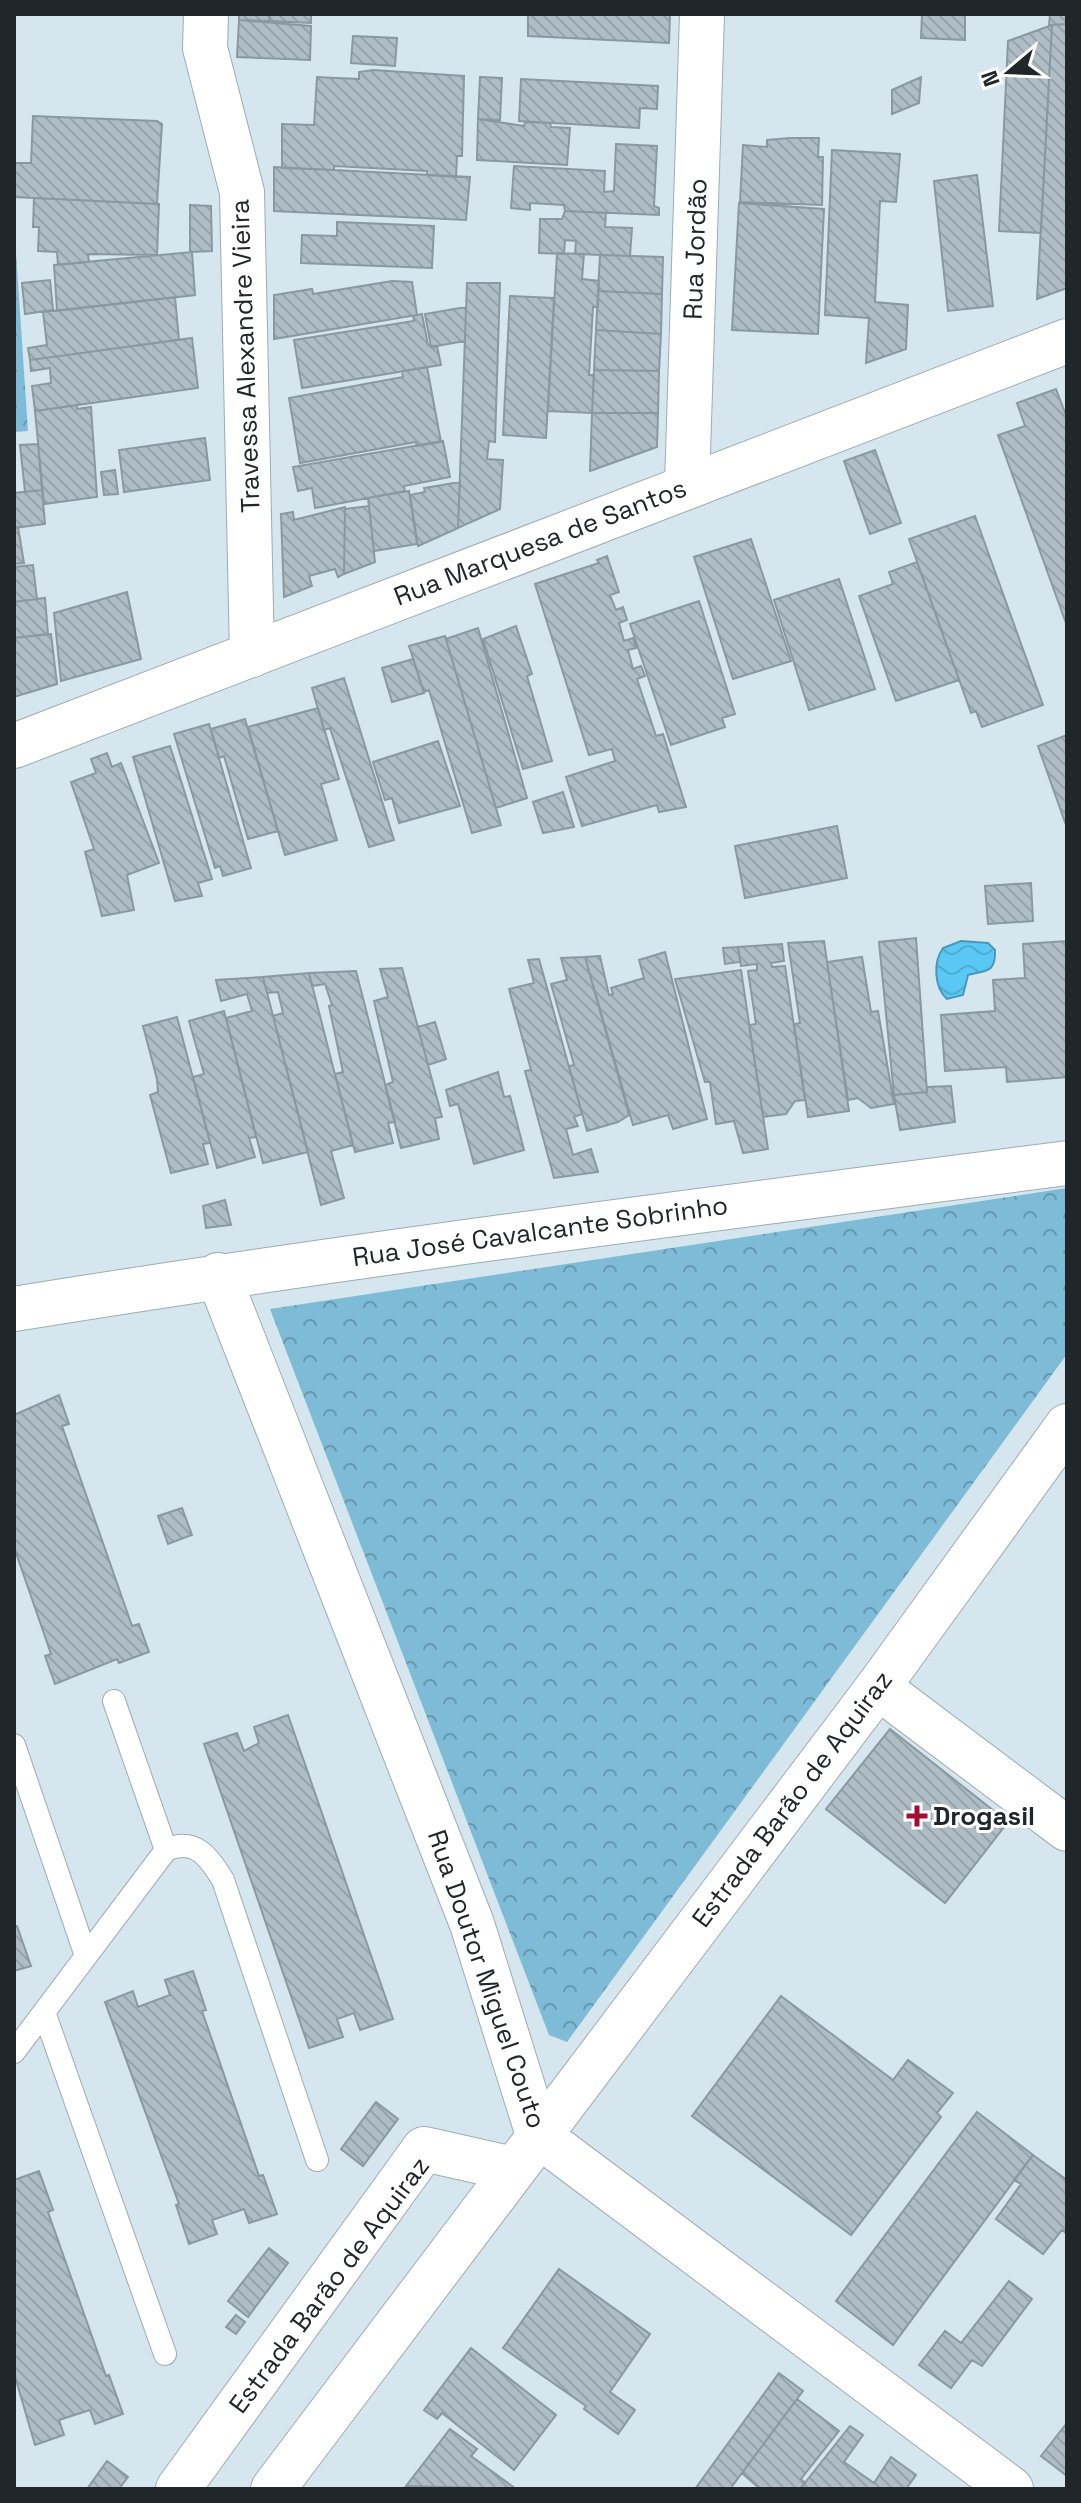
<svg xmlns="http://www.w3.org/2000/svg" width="1081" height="2503" viewBox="0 0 1081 2503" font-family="'Space Grotesk',sans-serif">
	<defs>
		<pattern id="park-crowns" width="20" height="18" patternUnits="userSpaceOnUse" patternTransform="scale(2)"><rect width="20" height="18" fill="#7dbbd7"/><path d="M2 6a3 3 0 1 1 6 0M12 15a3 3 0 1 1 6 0" fill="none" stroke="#6698ae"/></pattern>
		<pattern id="water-waves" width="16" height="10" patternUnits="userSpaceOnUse" patternTransform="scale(2)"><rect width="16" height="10" fill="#5ac8f4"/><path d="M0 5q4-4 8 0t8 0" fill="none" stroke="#4eacd1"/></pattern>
		<pattern id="building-back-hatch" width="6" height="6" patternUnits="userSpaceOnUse" patternTransform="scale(2)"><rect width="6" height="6" fill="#afbec5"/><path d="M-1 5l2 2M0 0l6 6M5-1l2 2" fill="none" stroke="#96a3a9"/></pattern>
	</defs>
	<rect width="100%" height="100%" fill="#d6e6ee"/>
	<path fill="url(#park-crowns)" d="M14 223 28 431 14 432Z
		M1067 1188V1354L567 2042 549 2035 270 1309Z"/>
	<path fill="url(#water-waves)" stroke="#4997b7" stroke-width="2" d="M961 941 988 943 995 950C996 974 985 970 968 975L963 995 947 999C934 987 933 962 943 948Z"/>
	<path fill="url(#building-back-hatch)" stroke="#8a99a0" stroke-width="2" d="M239 14H270L269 21 239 20Z
		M270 14H311V23L269 21Z
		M528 14H670L669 43 528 36Z
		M922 14H965V40L921 38Z
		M1050 14H1067V24L1049 25Z
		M239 20 311 26 310 60 237 57Z
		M1067 24V288L1037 299 1052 25Z
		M1052 25 1041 233 999 231 1008 41Z
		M353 36 397 38 395 66 351 63Z
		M373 70 464 76 462 156H457L456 177 427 175V171L334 166V170L282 168V124L314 125 317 77 359 79V72Z
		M480 77 502 78 500 120 478 119Z
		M921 77 919 103 892 114V90Z
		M521 79 658 86 657 109 640 108 639 128 519 121Z
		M33 116 157 121 162 124 157 204 14 197V163H31Z
		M478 119 524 126 525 122 550 123 551 127 570 128 567 165 477 160Z
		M790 138H819L818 157H823L822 205 740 202 743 145 767 147V140Z
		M616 144 657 146 654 206 659 208V215L565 211 564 205 530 203V210L511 208 514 166 605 171 604 192 614 191Z
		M832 150 900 154 896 202 880 201 875 302 908 305 906 349 866 363 869 318 825 315Z
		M274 167 470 177 466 220 274 211Z
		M977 175 993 306 948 311 934 181Z
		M34 198 159 204 157 255 88 254 89 262 58 265 57 252 38 251 39 227H33Z
		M739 203 824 209 818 334 732 330Z
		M190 205 211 206 212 251 190 252Z
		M565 211 606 213 605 227 632 228 630 256 575 254 576 241 565 240 564 254 539 253 540 219H562Z
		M337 222 434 226 432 268 301 263 302 235 337 236Z
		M192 252 195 295 57 311 54 265Z
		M557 253 584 254 582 279 599 281 598 307H593L589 375H594L592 413 548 411Z
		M600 255 663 257 662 294 598 291Z
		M50 280 53 310 25 314 22 283Z
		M392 281 412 282 417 315 274 339V295L312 289 313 294Z
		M467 283H500L495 442 489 441 487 459 503 460 500 509 458 528Z
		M598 291 662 294 661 334 596 330Z
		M510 296 554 298 546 438 503 435Z
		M175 297 179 340 30 360 28 348 47 345 43 312Z
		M466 307 465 341 431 347 425 314Z
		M422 314 428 345 437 346 441 365 302 388 294 340 407 322 414 321 413 316Z
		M596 330 661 334 659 371 594 370Z
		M192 338 198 388 35 411 32 386 51 383 50 368 31 371 30 360Z
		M427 367 441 442 417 446 416 442 300 463 289 398 403 377 402 371Z
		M594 370 659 371 658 413H592Z
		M1056 389 1067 418V626L998 435 1025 426 1017 403Z
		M77 405V409L91 407 97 497 44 504 35 411Z
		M592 413H658L657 447 590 471Z
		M205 438 210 480 124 492 119 450Z
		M443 441 450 477 404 486 405 491 315 508 312 488 298 491 293 467Z
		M38 444 42 490 25 492 20 445Z
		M875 450 901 523 870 534 844 461Z
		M115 470 118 494 104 495 101 472Z
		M460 482 458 528 418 546 410 495 425 492 424 488Z
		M42 490 45 524 14 528V493Z
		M409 491 417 544 374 551 368 498Z
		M369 506 375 562 344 574 345 509Z
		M345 507 344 574 338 577 335 569 309 576 312 586 284 597 281 514 293 512 294 520Z
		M975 516 1043 705 982 727 976 711 971 713 909 539Z
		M18 527 24 563 14 564V528Z
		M751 539 791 661 733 679 694 557Z
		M607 556 619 592 610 595 616 610 623 607 627 620 619 623 624 641 633 638 636 648 628 650 633 669 641 666 645 676 637 679 656 736 663 734 686 807 659 812 657 805 582 826 566 777 615 761 612 749 589 755 535 584 599 563 597 560Z
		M917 562 959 680 896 701 859 596 893 584 889 572Z
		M33 565 37 599 14 602V567Z
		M839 579 875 689 809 710 774 600Z
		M127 592 141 659 61 681 54 613Z
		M45 598 48 634 14 638V602Z
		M699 601 735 714 722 718 725 727 671 745 630 624Z
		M516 626 532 674 527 676 552 761 523 769 483 639Z
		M478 628 527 798 496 808 446 639Z
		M51 634 57 684 14 697V638Z
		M445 636 501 825 472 833 429 690 424 692 409 646Z
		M413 659 424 693 392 702 382 668Z
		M344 678 394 840 369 847 330 728 324 730 312 688Z
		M318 708 339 779 321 784 337 840 285 855 248 727Z
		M245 719 278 831 248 839 224 756 219 758 211 729Z
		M209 724 251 868 223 876 220 866 215 868 174 734Z
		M1067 735V828L1038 746Z
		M438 741 460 806 399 823 392 798 385 800 373 762Z
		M170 746 212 879 198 883 202 896 175 901 133 757Z
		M107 753 112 767 121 763 159 863 127 875 134 910 102 916 85 852 94 849 71 782 96 773 91 759Z
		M563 792 574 827 543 833 533 802Z
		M837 826 847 878 745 898 735 846Z
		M1031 883 1033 921 988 924 985 886Z
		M916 938 927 1092 894 1095 879 942Z
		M824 941 849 1111 808 1117 794 1024 800 1023 788 943Z
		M1067 941V1077L1007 1082 1006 1067 945 1071 941 1015 995 1011 993 980 1025 978 1023 944Z
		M782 944 784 961 771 963 772 967 785 966 805 1100 795 1101 786 1114 763 1117 749 1025 756 1024 748 971 757 970V964L741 966 738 947Z
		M738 947 740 962 725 964 723 948Z
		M665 952 707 1119 673 1129 668 1115 633 1125 585 957 600 956 609 995 613 994 611 988 644 978 639 960Z
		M585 957 629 1115 618 1122 587 1131 569 1066 574 1065 551 984 567 980 561 958Z
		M862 957 871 1012 878 1011 894 1104 871 1108 858 1098 848 1100 827 962Z
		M539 959 582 1114 574 1117 578 1126 566 1129 573 1155 591 1149 598 1172 554 1178 525 1071 531 1070 509 989 534 983 528 960Z
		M402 968 442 1117 435 1118 439 1139 401 1148 385 1085 393 1082 374 1001 388 997 380 969Z
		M741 970 768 1149 743 1153 734 1121 716 1124 710 1082H705L675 979Z
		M356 971 395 1122 388 1123 393 1143 355 1152 335 1074 343 1072 329 1006 332 1005 325 984 312 986 309 973Z
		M309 973 353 1145 331 1151 344 1198 321 1205 273 1016 283 1013 278 992 267 993 263 977Z
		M263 977 308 1152 263 1163 226 1018 252 1011 247 994 221 1001 216 980Z
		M224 1011 256 1137 249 1138 255 1157 217 1168 193 1077 204 1074 189 1021Z
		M177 1017 210 1143 203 1144 208 1164 171 1173 150 1095 158 1092 157 1079 143 1026Z
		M435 1022 446 1059 428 1065 418 1027Z
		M498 1072 504 1097 510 1096 524 1150 474 1164 458 1104 450 1106 446 1090Z
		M951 1086 955 1122 900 1130 894 1095 927 1092V1087Z
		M225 1200 231 1225 206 1228 203 1206Z
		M59 1395 69 1424 62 1426 132 1626 139 1624 149 1652 119 1663 117 1659 55 1684 45 1656 51 1654 14 1547V1415Z
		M182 1508 192 1535 168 1544 158 1516Z
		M288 1715 393 2019 360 2030 354 2013 337 2019 343 2037 309 2048 204 1744 237 1733 244 1751 259 1743 254 1727Z
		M890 1729 1008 1822 945 1903 826 1809Z
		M17 1926 31 1966 14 1971V1927Z
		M193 1971 206 2010 202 2011 259 2176 263 2175 277 2214 249 2223 244 2209 212 2220 217 2234 189 2244 176 2205 179 2204 105 2002 133 1991 138 2007 170 1995 165 1980Z
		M781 1996 893 2080 908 2060 953 2093 937 2113 941 2117 851 2235 692 2116Z
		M376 2102 398 2119 363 2166 341 2149Z
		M977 2112 1033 2155 893 2345 836 2301Z
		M1033 2155 1067 2180V2234L1062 2230 1043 2254 996 2219 1021 2184 1014 2180Z
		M39 2171 53 2210 48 2212 106 2376 109 2375 123 2414 95 2424 90 2410 59 2420 64 2435 35 2445 14 2373V2180Z
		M269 2248 288 2263 248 2317 228 2301Z
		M559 2269 650 2334 610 2392 635 2410 618 2434 584 2409 586 2406 503 2348Z
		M1009 2281 1032 2299 982 2366 972 2360 951 2388 919 2365 945 2331 961 2343Z
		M236 2315 245 2322 236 2334 226 2327Z
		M471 2348 556 2415 514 2470 442 2413 437 2419 424 2410Z
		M779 2373 803 2391 797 2399 730 2489H695Z
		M797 2399 839 2431 801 2479 805 2483 800 2489H760L742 2473Z
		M1067 2423V2476L1041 2456Z
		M850 2426 863 2435 844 2462 874 2483 891 2457 916 2475 906 2489H800Z
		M450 2429 477 2449 471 2456 516 2489 406 2486Z
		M107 2461 128 2477 119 2489H87Z"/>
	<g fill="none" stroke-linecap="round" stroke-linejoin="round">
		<defs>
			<path id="service" d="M114 1701 166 1850
				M14 1745 86 1956
				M44 2012 165 2354
				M14 2052 166 1850C195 1837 209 1857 223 1880L317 2160"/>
			<path id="minor" d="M206 14 205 48 242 192 252 655
				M687 485 702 14
				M14 746 1067 341
				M218 1275 472 1924 538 2135 1011 2489
				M14 1309C364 1252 715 1209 1067 1163
				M878 1687 1067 1829
				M178 2489 424 2149 513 2169"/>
			<path id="tertiary" d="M273 2489 878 1687 1067 1426"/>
		</defs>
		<use href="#service" stroke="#9dacb3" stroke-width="24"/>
		<use href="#minor" stroke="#9dacb3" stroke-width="46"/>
		<use href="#tertiary" stroke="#9dacb3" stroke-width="46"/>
		<use href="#service" stroke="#fff" stroke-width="22"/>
		<use href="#minor" stroke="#fff" stroke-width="44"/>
		<use href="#tertiary" stroke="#fff" stroke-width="44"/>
	</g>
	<path fill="#a60c31" stroke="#fff" stroke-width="3" d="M913 1804h8v8h8v8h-8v8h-8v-8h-8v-8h8z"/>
	<g text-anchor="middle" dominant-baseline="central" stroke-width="6" stroke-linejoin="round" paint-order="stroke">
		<g font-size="26" fill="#202629" stroke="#fff">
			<text transform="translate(695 249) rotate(-88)">Rua Jordão</text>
			<text transform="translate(245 356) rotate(-92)">Travessa Alexandre Vieira</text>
			<text transform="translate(540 542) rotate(-21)">Rua Marquesa de Santos</text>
			<text transform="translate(540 1231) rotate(-8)">Rua José Cavalcante Sobrinho</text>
			<text transform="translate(792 1799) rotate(-53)">Estrada Barão de Aquiraz</text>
			<text transform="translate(487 1979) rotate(71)">Rua Doutor Miguel Couto</text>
			<text transform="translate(329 2285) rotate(-53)">Estrada Barão de Aquiraz</text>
		</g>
		<g font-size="26" font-weight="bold" fill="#202629" stroke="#fff" text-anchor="start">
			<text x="933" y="1816">Drogasil</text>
		</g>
	</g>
	<rect width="1081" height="2503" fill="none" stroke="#202629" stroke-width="32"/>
	<g transform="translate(1009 72) rotate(251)" stroke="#ffffff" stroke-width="6" paint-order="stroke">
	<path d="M0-6L14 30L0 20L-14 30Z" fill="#202629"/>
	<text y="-12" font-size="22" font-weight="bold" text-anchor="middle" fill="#202629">N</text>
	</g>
</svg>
